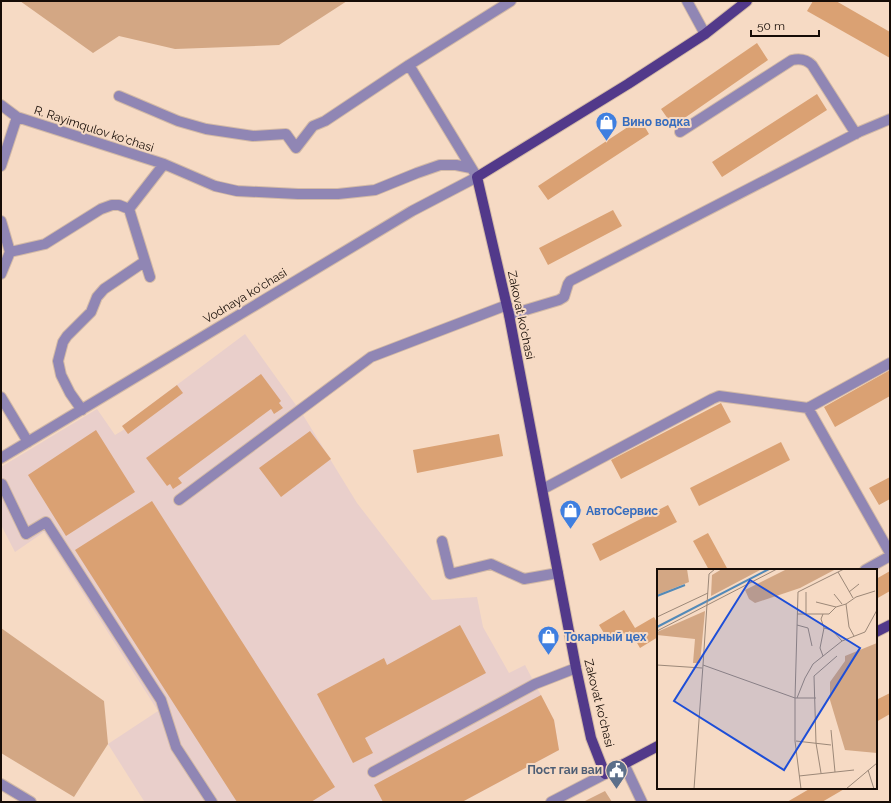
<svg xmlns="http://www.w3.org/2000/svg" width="891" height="803" viewBox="0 0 891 803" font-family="Raleway,sans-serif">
	<rect width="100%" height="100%" fill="#f6dac4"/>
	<path fill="#e9cfcb" d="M245 334 303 415 357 503 432 600 477 597 483 627 509 673 525 665 554 720 559 750 462 802 144 801 108 744 158 711 44 532 15 552 1 525V467L97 409 115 435 125 429 122 426Z"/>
	<path fill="#d3a784" d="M20 1H347L279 45 175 49 119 36 93 53Z
		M1 628 104 701 108 744 74 797 1 753Z
		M605 791 612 802H583Z"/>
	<path fill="#daa173" d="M813 1H836L890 32V58L807 11Z
		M757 43 768 60 673 126 661 109Z
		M817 94 827 110 722 177 712 162Z
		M640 119 649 134 548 200 538 186Z
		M613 210 622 226 548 265 539 248Z
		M890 370V396L835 427 824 407Z
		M261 374 281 401 279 403 283 408 274 414 271 409 178 478 182 483 173 489 170 484 167 486 146 458Z
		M177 385 183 393 128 434 122 426Z
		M721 403 731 422 621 479 611 460Z
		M96 430 135 492 66 536 28 475Z
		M310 431 331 459 281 497 259 468Z
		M499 434 503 456 417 473 413 450Z
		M781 442 790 460 699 506 690 488Z
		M890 477V499L879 505 869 488Z
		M152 501 335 787 311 802H237L75 550Z
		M668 505 677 522 600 561 592 544Z
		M708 533 728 570H709L693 541Z
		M890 571V591L876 599V579Z
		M624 610 635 628 654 617 658 624V637L640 648 630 631 610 643 599 625Z
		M460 625 486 673 365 738 373 753 353 763 317 694 384 658 387 665Z
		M890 693V714L876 722V700Z
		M541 695 554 720 559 750 462 802H383L374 785Z
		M811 788H846L822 802H787Z"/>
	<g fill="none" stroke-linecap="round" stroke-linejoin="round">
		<defs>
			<path id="minor" d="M687 1 705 34
				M119 96 178 121 206 129 253 136 286 134 296 148 313 126 325 121 409 65 511 1
				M1 105 17 117 164 164 215 186 237 191 298 194H338L375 190 417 173 440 165H456L471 168
				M680 132 792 60C800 58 806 59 812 65L856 134
				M1 166 17 117
				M129 209 150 277
				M1 221 10 252 1 274
				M10 252 45 244 101 209 112 205H119L129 209 164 164
				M509 315 559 300 564 297 568 284 570 281 859 132 890 119
				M1 397 28 442
				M808 408 890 553
				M82 410 70 393 61 375 58 361 63 342 67 336 91 312 97 297 104 289 144 262
				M1 458 412 211 477 177 409 65
				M2 484 26 534 46 522 161 700 176 747 212 802
				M543 489 712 399 719 396 808 408 890 363
				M179 500 371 357 507 305
				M442 541 450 574 491 564 524 579 558 573
				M865 570 890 556
				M624 764 642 802
				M373 772 535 684 576 668
				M1 784 31 802
				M551 802 605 774"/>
			<path id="major" d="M876 632 890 625
				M658 746 605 774 591 738 576 668 509 315 477 177 628 84 705 34 747 1"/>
		</defs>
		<use href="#minor" stroke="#d2b9a6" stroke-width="12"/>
		<use href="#major" stroke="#d2b9a6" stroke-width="12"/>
		<use href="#minor" stroke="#9086b4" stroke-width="10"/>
		<use href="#major" stroke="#52398a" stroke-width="10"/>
	</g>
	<defs>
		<symbol id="shop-pin" viewBox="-11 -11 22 30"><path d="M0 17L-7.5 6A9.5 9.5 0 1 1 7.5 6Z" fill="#3f7fe0" stroke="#f6dac4"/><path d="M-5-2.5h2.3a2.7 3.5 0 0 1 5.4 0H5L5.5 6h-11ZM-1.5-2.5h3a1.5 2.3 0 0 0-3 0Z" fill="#fff"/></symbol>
		<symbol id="civic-pin" viewBox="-11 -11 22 30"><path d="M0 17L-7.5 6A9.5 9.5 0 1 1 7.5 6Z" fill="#5c6f8a" stroke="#f6dac4"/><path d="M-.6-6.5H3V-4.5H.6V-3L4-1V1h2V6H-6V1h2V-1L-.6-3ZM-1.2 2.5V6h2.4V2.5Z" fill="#fff"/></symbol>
	</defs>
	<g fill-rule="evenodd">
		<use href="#shop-pin" x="594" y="110" width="25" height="34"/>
		<use href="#shop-pin" x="558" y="498" width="25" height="34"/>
		<use href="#shop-pin" x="536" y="624" width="25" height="34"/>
		<use href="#civic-pin" x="604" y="758" width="25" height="34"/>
	</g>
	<g text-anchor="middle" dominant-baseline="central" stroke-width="4" stroke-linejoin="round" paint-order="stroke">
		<g font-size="12" font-weight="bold" fill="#366cbe" stroke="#f6dac4" text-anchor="start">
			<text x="622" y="122">Вино водка</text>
			<text x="586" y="511">АвтоСервис</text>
			<text x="564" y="637">Токарный цех</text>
		</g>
		<g font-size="12" fill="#160c06" stroke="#f6dac4">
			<text transform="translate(94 129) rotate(18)">R. Rayimqulov ko‘chasi</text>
			<text transform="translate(245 296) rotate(-31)">Vodnaya ko‘chasi</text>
			<text transform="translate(521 315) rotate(78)">Zakovat ko'chasi</text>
			<text transform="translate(599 703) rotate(76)">Zakovat ko'chasi</text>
		</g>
		<g font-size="12" font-weight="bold" fill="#4e5e75" stroke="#f6dac4" text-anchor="end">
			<text x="602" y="770">Пост гаи ваи</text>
		</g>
	</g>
	<g transform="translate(657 569)">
		<rect width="220" height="220" fill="#f6dac4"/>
		<path d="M0 0H30L32 13 0 26ZM65 0H105L54 27 55 6ZM130 0H179L143 19 98 34 92 30 88 21ZM48 42 43 94H36L38 70 0 66V63ZM220 74V184L188 181 173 131V113L188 92V87Z" fill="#d3a784"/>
		<path fill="none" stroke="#538ab8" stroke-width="2" d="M0 27 28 16M0 58 112 0"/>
		<path fill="none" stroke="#9c8878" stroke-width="1" d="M181 3 196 29M149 23V46M192 23 202 15M177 25 185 35M159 33 179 38M140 45H166M0 48 51 24M140 56 151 59 155 77M0 62 120 0M197 67 192 58 189 35 199 28 218 22M185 72 175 61 167 59 164 50 166 45H172L179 38 189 35M166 87 163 79 167 59M0 96 45 99M46 96 52 5 58 0M140 129 148 109 156 95 185 72 208 63 220 41M159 129H138L141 23 187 0M174 161 178 203M139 172 174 176M211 201 217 220M164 204 159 174 157 107 180 87M142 207 197 201M37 220 46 96 138 129V172L144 220M189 220 220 194"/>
		<path fill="#1d4ed8" fill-opacity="0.15" stroke="#1d4ed8" stroke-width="2" d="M93 11 203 79 127 201 17 132Z"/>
		<rect width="220" height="220" fill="none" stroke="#160c06" stroke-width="2"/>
	</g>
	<rect width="891" height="803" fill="none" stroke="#160c06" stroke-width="4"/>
	<path d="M751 30v6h68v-6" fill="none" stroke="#160c06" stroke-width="2"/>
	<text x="757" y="30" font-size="12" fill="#160c06" stroke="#f6dac4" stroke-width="3" paint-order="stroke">50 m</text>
</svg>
